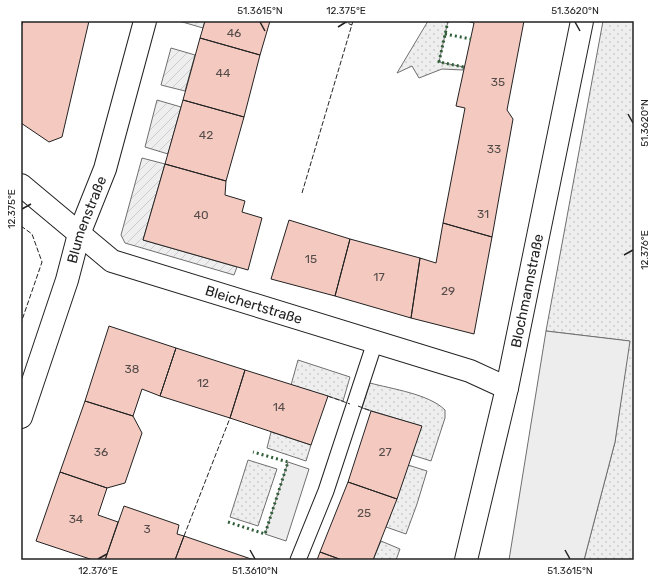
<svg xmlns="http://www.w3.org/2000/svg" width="655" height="581" viewBox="0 0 655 581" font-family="Rubik,sans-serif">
	<defs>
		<pattern id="grass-dots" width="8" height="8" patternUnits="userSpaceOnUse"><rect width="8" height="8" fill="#eee"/><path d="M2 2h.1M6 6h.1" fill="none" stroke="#ccc" stroke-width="1.8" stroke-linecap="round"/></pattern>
		<pattern id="garden-furrows" width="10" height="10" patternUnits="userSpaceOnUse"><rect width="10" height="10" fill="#eee"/><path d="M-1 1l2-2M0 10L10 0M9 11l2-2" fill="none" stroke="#ccc"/></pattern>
	</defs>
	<rect width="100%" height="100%" fill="#fff"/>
	<path fill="url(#grass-dots)" stroke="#6f6f6f" d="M428 21H448L439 62 464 67 463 70 442 69 419 78 412 66 397 73Z
		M603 21H634V560H584L615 442 629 341 546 331Z
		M298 360 350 377 343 401 291 385Z
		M370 383C392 389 429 394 445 410V418L431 461 412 455 421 426 362 408Z
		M271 432 311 445 306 461 267 448Z
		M248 460 277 469 258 526 230 517Z
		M408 465 427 471 417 504 406 534 386 527Z
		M381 541 400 549 396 560H373Z"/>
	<path fill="url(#garden-furrows)" stroke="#6f6f6f" d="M179 21H205L203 28Z
		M171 48 195 55 185 91 161 85Z
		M157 100 181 107 168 154 145 147Z
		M142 158 165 164 143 240 237 267 234 275 125 243 121 235Z"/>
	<path fill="#ededed" stroke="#6f6f6f" d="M546 331 630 341 615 442 584 560H509Z
		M288 462 309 469 286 541 265 534Z"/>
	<path fill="#f3c9c0" stroke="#222" d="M23 21H89L62 137 49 142 21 123V27Z
		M205 21H270L260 55 200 38Z
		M467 21H524L507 110 513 119 492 237 443 223 465 108 456 106 474 23Z
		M200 38 260 55 244 117 183 100Z
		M183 100 244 117 226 181 165 164Z
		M165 164 226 181 225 195 245 201 242 212 262 218 248 270 143 240Z
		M289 220 350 239 335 296 271 279Z
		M443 223 492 237 474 334 411 318 420 258 436 263Z
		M350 239 420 258 411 318 335 296Z
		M109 326 176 348 160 396 142 389 133 416 85 401Z
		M176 348 245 370 230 418 160 396Z
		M245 370 328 396 311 445 230 418Z
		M85 401 133 416 142 433 125 483 107 488 60 472Z
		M371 411 422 426 397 499 348 482Z
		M60 472 107 488 98 515 118 522 105 560H93L36 541Z
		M348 482 397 499 373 560H342L320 552Z
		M124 506 179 525 177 534 184 536 175 560H105Z
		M184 536 254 560H175Z
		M320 552 342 560H317Z"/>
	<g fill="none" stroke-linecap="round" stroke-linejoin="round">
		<defs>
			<path id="lane" d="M298 560 326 491 375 342"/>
			<g id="street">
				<path id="s1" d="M21 185 112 261 470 371 507 388"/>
				<path id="s2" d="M21 417 67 280 79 234 105 169 145 21"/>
				<path id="s3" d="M466 560 507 388 582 21"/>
			</g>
		</defs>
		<use href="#lane" stroke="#222" stroke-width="17"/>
		<use href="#street" stroke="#222" stroke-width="24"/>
		<use href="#lane" stroke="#fff" stroke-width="15"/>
		<use href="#street" stroke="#fff" stroke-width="22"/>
		<path stroke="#2f5e38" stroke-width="3" stroke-dasharray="2 3" stroke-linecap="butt" d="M448 21 439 62 464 67
			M445 34 471 39
			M228 522 265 534 288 462 253 452"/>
		<path stroke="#222" stroke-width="1" stroke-dasharray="5 2" stroke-linecap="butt" d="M342 21 352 25
			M302 193 353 21
			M21 226 32 234 42 262 21 323
			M328 396 350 404
			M358 406 371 411
			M184 536 230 418"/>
	</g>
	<path fill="none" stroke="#222" stroke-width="1.5" d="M260 22 265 31M575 22 580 31M338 27 346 22M628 114 633 123M22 209 31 204M624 255 633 250M250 550 255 559M565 550 570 559M98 559 107 554"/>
	<g text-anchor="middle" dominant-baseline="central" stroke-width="3" stroke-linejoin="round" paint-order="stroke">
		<g font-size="12" fill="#564c4a">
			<text x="234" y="33">46</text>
			<text x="223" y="73">44</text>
			<text x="498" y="82">35</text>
			<text x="206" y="135">42</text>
			<text x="494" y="149">33</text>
			<text x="483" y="214">31</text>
			<text x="201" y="215">40</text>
			<text x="311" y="259">15</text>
			<text x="379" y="277">17</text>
			<text x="448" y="291">29</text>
			<text x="132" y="369">38</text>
			<text x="203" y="383">12</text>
			<text x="279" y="407">14</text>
			<text x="101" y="452">36</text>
			<text x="385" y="452">27</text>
			<text x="364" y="513">25</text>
			<text x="76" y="519">34</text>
			<text x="147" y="529">3</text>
		</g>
		<g font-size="14" fill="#222" stroke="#fff">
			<text stroke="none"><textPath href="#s2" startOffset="208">Blumenstraße</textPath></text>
			<text stroke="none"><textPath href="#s3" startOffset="276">Blochmannstraße</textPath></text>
			<text stroke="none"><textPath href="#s1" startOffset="267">Bleichertstraße</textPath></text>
		</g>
	</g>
	<rect width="655" height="581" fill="none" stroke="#ffffff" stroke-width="44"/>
	<rect x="22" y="22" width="611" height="537" fill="none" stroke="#222" stroke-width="1.5"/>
	<g font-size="10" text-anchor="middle" fill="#222">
		<text x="260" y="14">51.3615°N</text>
		<text x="346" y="14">12.375°E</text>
		<text x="575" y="14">51.3620°N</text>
		<text transform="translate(644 123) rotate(-90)" y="4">51.3620°N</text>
		<text transform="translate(11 209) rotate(-90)" y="4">12.375°E</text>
		<text transform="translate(644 250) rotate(-90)" y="4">12.376°E</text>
		<text x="98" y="574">12.376°E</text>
		<text x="255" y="574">51.3610°N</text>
		<text x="570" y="574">51.3615°N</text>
	</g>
</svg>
